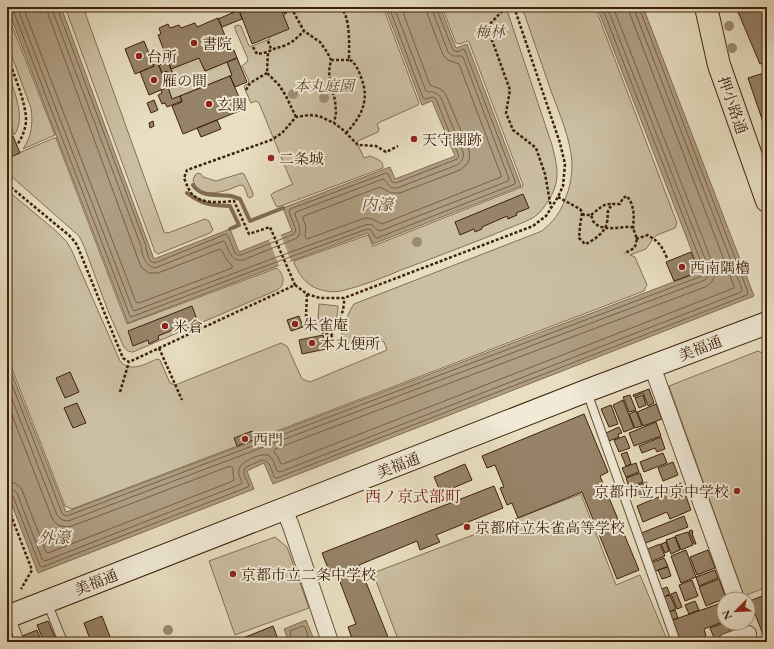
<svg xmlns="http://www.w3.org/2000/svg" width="774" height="649" viewBox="0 0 774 649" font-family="'EB Garamond','Noto Serif JP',serif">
	<rect width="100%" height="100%" fill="#e8dfc1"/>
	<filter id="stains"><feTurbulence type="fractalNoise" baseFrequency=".005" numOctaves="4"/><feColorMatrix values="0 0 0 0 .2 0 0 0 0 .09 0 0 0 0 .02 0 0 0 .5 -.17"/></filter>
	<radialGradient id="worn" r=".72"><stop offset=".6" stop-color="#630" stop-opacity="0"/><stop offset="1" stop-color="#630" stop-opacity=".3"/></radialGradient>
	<path fill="#cbbfa2" stroke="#857056" d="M65 7H83L164 232 168 233 205 219 209 221 213 230 210 233 158 254 155 252Z
		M281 7H383L419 103 418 105 378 123 377 124 379 129 378 132 358 141 357 143 364 158 370 156C376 159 384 160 383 168L278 207 276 206 271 195 273 193 293 184 291 181 259 103 256 101 251 103 250 101 244 87 245 85 248 84 249 81 242 66 244 64 247 62 248 59 235 29V26L238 25 241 26 249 46H252L270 39 269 37 285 15Z
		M442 7H506L552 145C557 165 561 179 550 198 547 203 543 209 539 213 532 220 521 223 512 227 499 232 486 238 472 243 449 252 425 261 401 270 382 278 362 286 341 291 336 292 331 292 326 291 308 288 301 278 294 263V261L368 235 373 246 522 187 523 185 469 42 467 41 460 44 456 43Z
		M522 7H595L677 223 675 228 657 235 652 239 651 242 646 249 630 255 635 257 647 285 644 291 72 509 65 506 7 356V190L56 231 67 242 72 251 120 361C131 373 145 364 157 359L160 360 170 383 175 385 281 343 287 346 302 379 310 382 387 350 384 342 380 340 348 344C346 342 343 340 342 337 340 332 350 309 354 304L542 231C553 222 561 212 565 199 570 188 572 176 572 164 571 138 558 111 550 88 541 61 531 34 522 7Z
		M7 13 55 135 23 149C32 136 33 123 31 108L7 43Z
		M199 58 205 71 227 62 232 75 172 99 162 73 167 71 170 79 174 77 171 69Z
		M7 78H10C15 94 26 120 14 135 6 115 7 98 7 78Z
		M54 138H56L127 324 277 268C284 274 286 285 277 290L133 352C129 352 125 350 123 345L108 311 84 246 79 236 11 176 7 170V158Z
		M198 173 201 174 203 177 216 181 242 173 244 174 253 193V196L250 198 248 197 244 186 240 185C229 190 208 198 198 188 195 186 194 183 193 180L195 175Z
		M319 304 338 306C338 313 336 326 327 326 325 325 323 324 320 324L318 318Z
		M758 351 767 355V587L744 596 669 386Z
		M581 494 616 585 640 575 668 642H399L373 573Z
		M275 537 287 547 309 608 235 635 209 561Z"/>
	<path fill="#af9e83" stroke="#826c53" d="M7 7H61L154 259 230 229 239 252 292 231 283 208 390 167 395 179 455 156 432 101 422 105 385 7H440L456 48 467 44 521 186 373 244 368 233 280 265 128 323Z
		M597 7H643L754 296 273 484 264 463 247 471 254 489 38 573 7 492V361L66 512 700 272Z
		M306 620 315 642H289L284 629Z"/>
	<path fill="#e8dfc1" d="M281 235 291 261 279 266 269 240Z"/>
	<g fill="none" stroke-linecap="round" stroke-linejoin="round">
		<path stroke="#775f46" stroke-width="1" d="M9 7 13 10 130 316 131 317 279 261 367 229 371 230 375 237 377 238 515 184V181L465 51 464 49 457 52 453 50 437 10V7
			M17 7 133 310 134 311 277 257 365 225C375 222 373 229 380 231L508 181 509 179 463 57 461 56H453L448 52 433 12 432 7
			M23 7 136 302 139 303 232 268V265C224 259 225 253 220 249L158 273H149L141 267 48 14 47 7
			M53 7V12L141 246C142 255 145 266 155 268L223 241 225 242C229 251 231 262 243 260L297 238C303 231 298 223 295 215L296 212 383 179C389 182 387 189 397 188L457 165C462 162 464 158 463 152L441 98C438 93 434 91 428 92L426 91 394 7
			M58 7V10L146 246V249L150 261 155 263 226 234 228 236 235 253 238 255H241L294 234 296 230 289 212 290 209 386 173 388 174 392 182 396 183 457 159 459 156 458 154 436 99 433 97 425 99 423 98 389 7
			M401 7 430 85C437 88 442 88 446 95L469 150C471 159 468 165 460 170L400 193H391L380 187 304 216 303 218 306 227 305 237 307 239 365 218 372 219 382 224 501 177V175L459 64 448 60 443 55 427 13 426 7
			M613 7 714 267C716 276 713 283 705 287L275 449 274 452 278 457 281 464H283L734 288V286L630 14 629 7
			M7 372 62 513 64 515 67 516 702 276 704 274V270L602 7
			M7 386 57 515 62 520 68 521 705 280 709 275V269L607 7
			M7 402 52 518C56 526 63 528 72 526L230 466 233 468V474L234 479 233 481 48 553 46 552 22 490C18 484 14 482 7 482
			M7 488 12 489 17 493 42 559 45 561 241 484 242 482C240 478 237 472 240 467 242 462 259 454 264 455 267 455 269 455 270 457 274 460 275 466 277 471L280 472 741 292 742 289 635 12V7
			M7 493H10L13 496 40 566 42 567 248 487 249 485C246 479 241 472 246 467L262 460C270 460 272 471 274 477L277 478 747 295 748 292 640 10V7
			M292 642 290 631 303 626 305 627 310 642"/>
		<path stroke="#826c53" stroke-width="4" d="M193 185C201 198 218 194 231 196 234 197 237 198 240 199L250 221 283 208
			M187 193C204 205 210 205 230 206L239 225 230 229"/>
	</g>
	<path fill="#978369" stroke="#3f200a" d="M229 7H280L289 29 252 44 239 10 232 13Z
		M736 7H767V61L760 64Z
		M239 10 242 19 222 27 218 19Z
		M218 18 231 51 234 50 237 58 205 71 199 58 171 69 158 35 161 34 159 28 168 24 170 28 179 25 181 28 195 23 197 27Z
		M144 41 154 66 135 74 125 49Z
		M237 58 247 82 235 87 230 76 232 75 227 62Z
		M168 61 174 77 170 79 167 71 162 73 159 65Z
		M157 62 168 87 149 95 140 72 154 66 153 64Z
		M764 73 767 83V121L763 122 748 78Z
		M230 76 244 109 183 134 172 106 182 102 180 96Z
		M168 87 172 99 180 96 182 101 167 107 165 103 162 104 158 95 162 93 161 90Z
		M154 100 158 110 151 113 147 103Z
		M217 120 221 129 201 137 197 128Z
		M153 121 154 126 150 128 149 123Z
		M13 136 20 153 8 158 7 155V139Z
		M523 194 529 208 516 213 517 215 508 219 507 216 482 227V229L475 232 474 229 460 235 455 222Z
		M691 252 699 272 674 281 666 262Z
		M192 306 197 320 188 324 189 327 179 331 178 328 158 336 159 339 149 344 148 340 133 346 128 331Z
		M299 316 303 327 291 331 287 320Z
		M323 335 326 349 302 354 299 340Z
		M70 372 79 392 65 398 56 378Z
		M649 389 654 403 648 406 643 393 634 397 633 395Z
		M630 395 636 410 629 412 623 397Z
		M643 395 646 405 639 408 635 398Z
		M623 400 634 428 624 432 613 405Z
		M77 403 86 423 73 428 64 408Z
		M656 404 662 419 643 426 637 412Z
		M611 405 618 424 609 427 601 409Z
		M636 411 642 426 635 428 629 414Z
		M584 414 608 472 600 476 639 570 617 579 582 492 518 518 512 503 507 505 500 488 504 487 495 465 487 468 482 456Z
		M656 422 661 436 634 446 629 433Z
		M619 427 622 433 618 434 619 437 609 441 606 433Z
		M252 431 256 439 237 446 234 438Z
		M625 436 630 448 619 452 614 440Z
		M661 437 665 449 657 452 655 448 642 453 639 446Z
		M627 452 631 464 626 466 621 454Z
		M663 453 667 463 644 472 640 462Z
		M673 462 678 475 663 481 658 468Z
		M636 463 639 472 626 477 622 468Z
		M465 464 472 480 441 493 434 477Z
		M640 473 643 482 629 487 626 478Z
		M647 482 651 491 636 497 632 487Z
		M681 483 691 510 670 519 667 512 643 522 637 506 661 496 659 491Z
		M494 486 503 508 436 535 440 542 420 550 417 541 359 565 390 642H353L348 627 356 624 337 574 331 576 322 553Z
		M684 516 688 527 643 544 639 534Z
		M692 530 693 533H692L696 544H694L689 531Z
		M688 532 693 545 681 550 675 536Z
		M675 537 680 550 671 554 666 540Z
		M666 542 669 551 665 553 661 544Z
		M660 544 665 556 650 562 645 550Z
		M686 550 696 577 681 583 671 556Z
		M708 550 715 568 697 575 690 557Z
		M664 558 668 566 654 572 651 563Z
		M668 567 671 576 662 579 658 570Z
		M715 570 718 578 699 586 696 577Z
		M719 579 726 598 706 606 699 587Z
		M692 580 698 596 685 601 679 585Z
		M667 587 670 594 662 598 659 590Z
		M676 592 682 607 677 609 671 594Z
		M767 594V642H766L750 601Z
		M670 595 676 609 667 613 661 598Z
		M695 601 699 610 689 614 685 605Z
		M724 602V618L722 619 723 622 704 629 706 636 690 642H681L673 620Z
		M675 610 678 618 670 621 667 613Z
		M102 616 112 642H91L84 623Z
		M48 621 57 642H50V641L44 642 37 625Z
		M724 623H727L731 633 715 640 710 628Z
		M273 626 279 642H233Z
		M37 630 42 642H22L20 637Z"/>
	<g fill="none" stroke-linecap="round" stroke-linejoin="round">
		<defs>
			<path id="lane" d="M587 392 676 642
				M47 602 63 642
				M10 616 20 642"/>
			<path id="street" d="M652 366 736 599
				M284 509 291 526 330 642
				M726 642 748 634"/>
			<path id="secondary" d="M7 617 586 391 767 323"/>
			<path id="primary" d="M706 7 719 65 767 201"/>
		</defs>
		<use href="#lane" stroke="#695038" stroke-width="10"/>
		<use href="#street" stroke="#695038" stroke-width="18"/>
		<use href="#secondary" stroke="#3f200a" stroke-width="24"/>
		<use href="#primary" stroke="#3f200a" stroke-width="24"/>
		<path stroke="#3f200a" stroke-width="2.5" stroke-dasharray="3 2" stroke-linecap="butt" d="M292 7 294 13 304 31 320 42 327 52 331 60 329 71 330 82 335 100 336 113 334 123
			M506 7 489 25 488 29 510 90 506 113 513 130 531 144 536 148 545 174 551 208
			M284 13 292 10
			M268 41 271 49
			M253 47 257 54 268 52
			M7 55C13 73 27 104 26 122 25 130 22 138 17 145
			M331 60H349C349 47 351 16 340 7
			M246 90 250 83 267 73
			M296 117 286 96 279 85 267 73 268 52C273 48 279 48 286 45 293 42 299 36 304 31
			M346 133C362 116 370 100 361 77 359 71 356 65 352 61L349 60
			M7 184 71 237 77 245 120 351 123 358 129 362 295 285 270 227 249 234 234 201C221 202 201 205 191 193 188 188 186 183 184 178L187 170 271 140 282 133 296 117 309 115 319 116 334 123 342 129 358 145 376 146 386 152 398 146
			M558 197 580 209 584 215H591C592 217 592 219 593 221 602 233 620 226 632 227 639 239 639 249 624 253
			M582 213 580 226 579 238 585 244C593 241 606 232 607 222 609 213 605 212 613 204H620L623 198 627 196C635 206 634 217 633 229
			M591 215C598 210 603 203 612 204
			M636 239 648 235C659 242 662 246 667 258
			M295 285 307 294 320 298H344L533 226 546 216 558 197 563 186 565 164 560 143 514 7
			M307 294 306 315 311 327 331 336 347 350H364
			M331 336C337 325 345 312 344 298
			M159 348 182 400
			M120 392 129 362
			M7 505 32 570 21 589"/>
		<use href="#lane" stroke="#f0ead7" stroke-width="8"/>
		<use href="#street" stroke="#f0ead7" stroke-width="16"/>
		<use href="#secondary" stroke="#f0ead7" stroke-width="22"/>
		<use href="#primary" stroke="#e8dfc1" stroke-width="22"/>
	</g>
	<g fill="#9e8c71">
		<circle cx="729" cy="26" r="5"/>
		<circle cx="732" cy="48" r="5"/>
		<circle cx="293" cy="94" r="5"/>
		<circle cx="324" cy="98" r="5"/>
		<circle cx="417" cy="242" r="5"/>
		<circle cx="168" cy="630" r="5"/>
	</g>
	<g fill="#8f2418" stroke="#f0ead7" stroke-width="1.5">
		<circle cx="194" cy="43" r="4"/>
		<circle cx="139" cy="56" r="4"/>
		<circle cx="154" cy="80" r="4"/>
		<circle cx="209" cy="104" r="4"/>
		<circle cx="414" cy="139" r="4"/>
		<circle cx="271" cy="158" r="4"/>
		<circle cx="682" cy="267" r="4"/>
		<circle cx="295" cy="324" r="4"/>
		<circle cx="165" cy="326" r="4"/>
		<circle cx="312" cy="343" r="4"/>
		<circle cx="245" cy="439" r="4"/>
		<circle cx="737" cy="491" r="4"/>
		<circle cx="467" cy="527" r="4"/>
		<circle cx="233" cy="574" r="4"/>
	</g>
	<g text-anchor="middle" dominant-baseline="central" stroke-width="4" stroke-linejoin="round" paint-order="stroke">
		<g font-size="15" font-style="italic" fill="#624830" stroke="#f0ead7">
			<text x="490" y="31">梅林</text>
			<text x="324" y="85">本丸庭園</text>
		</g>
		<g font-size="15" fill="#3f200a" stroke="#f0ead7" text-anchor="start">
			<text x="202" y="43">書院</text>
			<text x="147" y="56">台所</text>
			<text x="162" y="80">雁の間</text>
			<text x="217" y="104">玄関</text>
			<text x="422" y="139">天守閣跡</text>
			<text x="279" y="158">二条城</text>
			<text x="690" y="267">西南隅櫓</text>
			<text x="303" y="324">朱雀庵</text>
			<text x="173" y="326">米倉</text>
			<text x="320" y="343">本丸便所</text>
			<text x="253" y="439">西門</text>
			<text x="729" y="491" text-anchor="end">京都市立中京中学校</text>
			<text x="475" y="527">京都府立朱雀高等学校</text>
			<text x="241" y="574">京都市立二条中学校</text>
		</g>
		<g font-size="15" fill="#3f200a" stroke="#f0ead7">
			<text transform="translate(733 105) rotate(71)">押小路通</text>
			<text transform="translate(700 348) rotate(-21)">美福通</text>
			<text transform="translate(398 465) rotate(-21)">美福通</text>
			<text transform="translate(96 582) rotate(-21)">美福通</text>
		</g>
		<g font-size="16" font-style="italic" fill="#664c34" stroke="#f0ead7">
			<text x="377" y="204">内濠</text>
			<text x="54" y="537">外濠</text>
		</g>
		<g font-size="16" fill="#7a1f14" stroke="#f0ead7">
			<text x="413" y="496">西ノ京式部町</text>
		</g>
	</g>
	<rect width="774" height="649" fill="none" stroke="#e8dfc1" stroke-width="24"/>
	<rect x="8" y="8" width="758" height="633" fill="none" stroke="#3f200a" stroke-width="2"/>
	<rect x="12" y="12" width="750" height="625" fill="none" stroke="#3f200a"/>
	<g transform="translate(736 611) rotate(246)"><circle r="19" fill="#f0ead7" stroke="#a99985"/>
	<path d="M0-3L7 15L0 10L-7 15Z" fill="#8f2418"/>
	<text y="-6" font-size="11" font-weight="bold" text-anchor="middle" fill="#3f200a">N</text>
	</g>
	<rect width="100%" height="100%" filter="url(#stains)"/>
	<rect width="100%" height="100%" fill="url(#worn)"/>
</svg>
